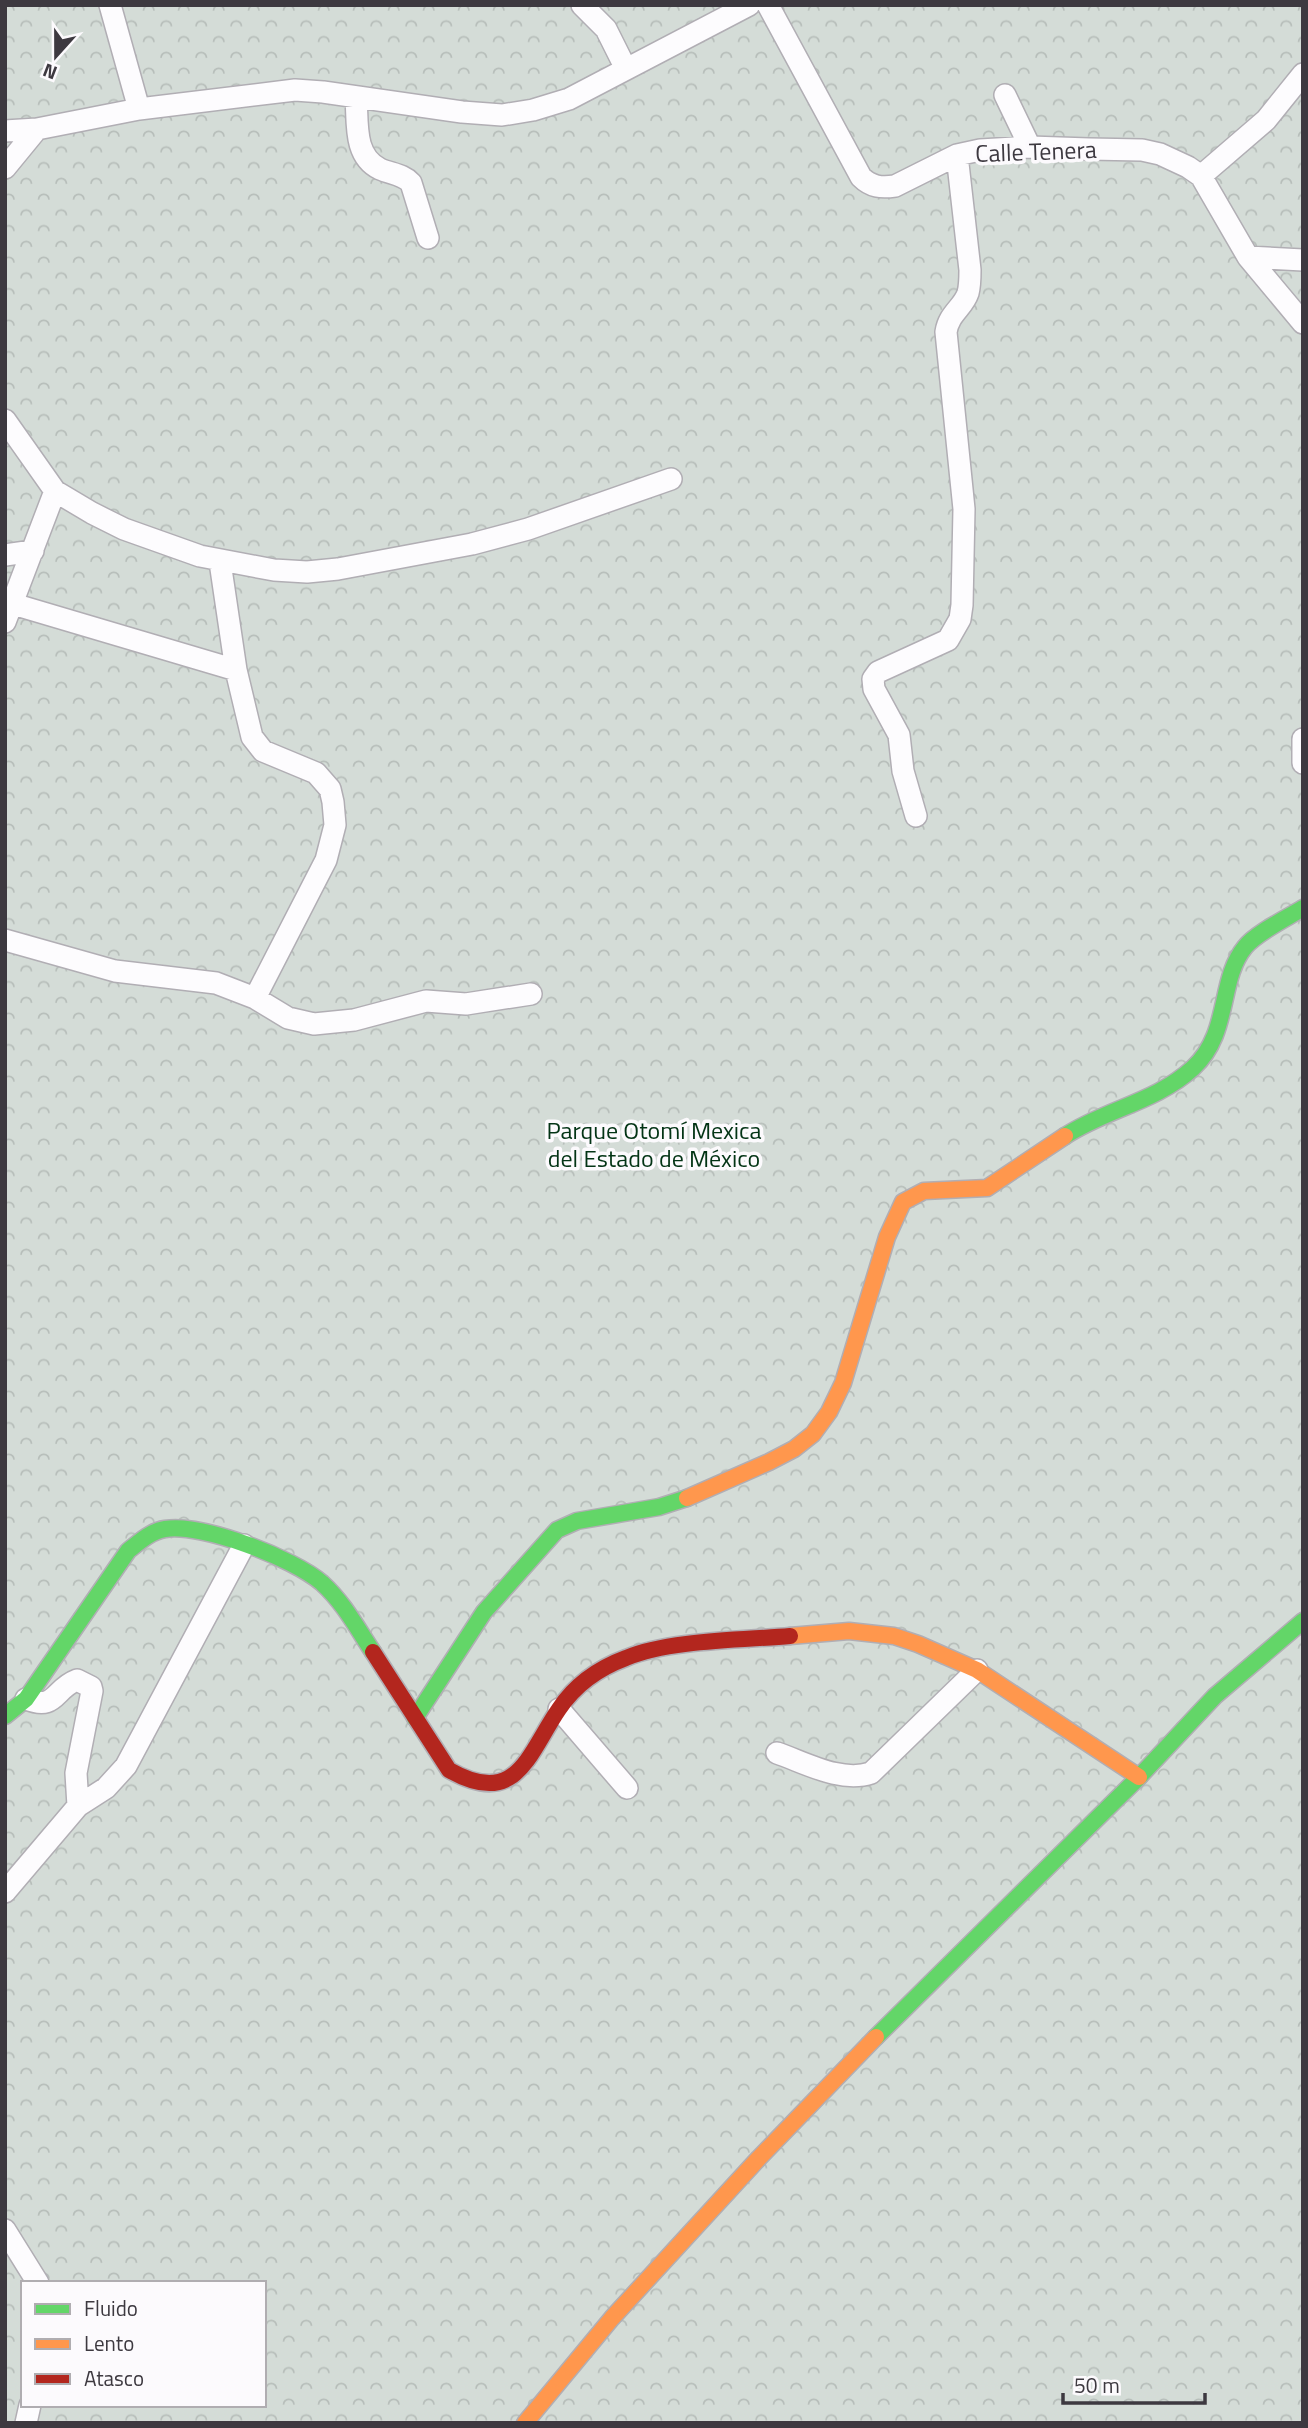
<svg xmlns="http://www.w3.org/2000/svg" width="1308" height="2428" viewBox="0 0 1308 2428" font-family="'Titillium Web',sans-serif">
	<defs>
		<pattern id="park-crowns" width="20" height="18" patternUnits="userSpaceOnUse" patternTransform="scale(1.75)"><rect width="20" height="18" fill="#d4dcd7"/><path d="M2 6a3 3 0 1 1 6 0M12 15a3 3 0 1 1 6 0" fill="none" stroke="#b7beba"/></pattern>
	</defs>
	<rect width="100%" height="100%" fill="#f2eef6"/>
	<path fill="url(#park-crowns)" fill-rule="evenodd" d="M5 5H1303V2423H5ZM23 2283H264V2405H23Z"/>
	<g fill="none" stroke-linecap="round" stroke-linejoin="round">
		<defs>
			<path id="street" d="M110 5 139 109
				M582 5 606 29 626 69
				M768 5 861 177C871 187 881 188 895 186L957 155 980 150 1030 147 1089 149 1142 150 1160 154 1188 167 1201 176 1248 257 1303 323
				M1005 95 1030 147
				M356 97C358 122 353 156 380 169 391 174 403 174 411 183L428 238
				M5 131 37 129 139 109 295 90 323 92 462 112 502 115 533 110 569 99 749 5
				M5 168 37 129
				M1201 176 1266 120 1303 74
				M1248 257 1303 260
				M5 420 55 491 92 513 124 529 200 556 274 570 307 572 338 569 472 544 528 529 671 479
				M5 555 33 551
				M220 562 236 670 252 737 263 751 316 773 330 789 333 802 335 825 326 860 255 998
				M13 604 236 670
				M5 622 55 491
				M1303 739V763
				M916 816 903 771 899 735 874 689 873 679 878 672 948 640 960 619 962 605 964 509 946 332C949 313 963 308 968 293 970 286 970 277 970 270L957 155
				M5 940 115 971 216 983 255 998 288 1018 314 1024 354 1020 426 1001 466 1004 531 994
				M26 1699C57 1711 53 1689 77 1680L91 1687 92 1691 76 1773 78 1806
				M559 1709 627 1788
				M777 1753C806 1763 841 1783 871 1773L977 1670
				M5 1892 78 1806 106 1788 126 1766 244 1545
				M5 2230 38 2283
				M26 2423 30 2405"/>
			<path id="fast" d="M1065 1136C1106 1109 1156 1102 1193 1068 1231 1033 1218 980 1245 947 1256 933 1287 918 1303 908
				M5 1716 26 1699 128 1551C139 1542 151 1531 165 1529 202 1523 293 1558 322 1583 344 1603 357 1628 373 1652
				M415 1718 484 1612 557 1530 577 1521 659 1507 687 1498
				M876 2037 1139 1777 1215 1696 1303 1621"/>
			<path id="slow" d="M687 1498 769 1462 794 1449 813 1434 829 1412 843 1383 887 1237 903 1202 924 1191 987 1188 1065 1136
				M790 1636 849 1631 894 1636 918 1644 977 1670 1139 1777
				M525 2423 612 2318 759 2158 876 2037"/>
			<path id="jam" d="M373 1652 449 1770C517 1809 528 1754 559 1709 575 1685 599 1668 626 1658 668 1640 744 1640 790 1636"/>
		</defs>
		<use href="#street" stroke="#b1aeb4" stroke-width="24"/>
		<use href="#fast" stroke="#b1aeb4" stroke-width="19"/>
		<use href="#slow" stroke="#b1aeb4" stroke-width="19"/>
		<use href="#jam" stroke="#b1aeb4" stroke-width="19"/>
		<use href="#street" stroke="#fdfcfe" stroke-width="21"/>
		<use href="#fast" stroke="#63d668" stroke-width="16"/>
		<use href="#slow" stroke="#ff974d" stroke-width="16"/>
		<use href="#jam" stroke="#b3261e" stroke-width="16"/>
	</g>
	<g text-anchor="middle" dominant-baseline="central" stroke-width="7" stroke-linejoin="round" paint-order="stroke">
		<g font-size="24" fill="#3d3940" stroke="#fcfafd">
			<text transform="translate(1036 151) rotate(-2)">Calle Tenera</text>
		</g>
		<g font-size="24" fill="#033415" stroke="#fcfafd">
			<text x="654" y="1130">Parque Otomí Mexica<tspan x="654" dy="28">del Estado de México</tspan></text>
		</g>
	</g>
	<rect width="1308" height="2428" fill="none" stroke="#3d3940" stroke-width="14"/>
	<rect x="21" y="2281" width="245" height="126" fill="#fcfafd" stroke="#b0adb1" stroke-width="2"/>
	<rect x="35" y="2304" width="35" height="10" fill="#63d668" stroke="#b0adb1" stroke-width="2"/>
	<text x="84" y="2316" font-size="21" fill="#3d3940">Fluido</text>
	<rect x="35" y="2339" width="35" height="10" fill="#ff974d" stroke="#b0adb1" stroke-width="2"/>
	<text x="84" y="2351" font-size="21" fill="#3d3940">Lento</text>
	<rect x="35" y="2374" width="35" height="10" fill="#b3261e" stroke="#b0adb1" stroke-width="2"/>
	<text x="84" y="2386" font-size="21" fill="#3d3940">Atasco</text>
	<g transform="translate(56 56) rotate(201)" stroke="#fcfafd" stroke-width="5" paint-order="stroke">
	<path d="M0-5L12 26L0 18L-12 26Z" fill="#3d3940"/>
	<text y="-10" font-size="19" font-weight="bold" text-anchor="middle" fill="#3d3940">N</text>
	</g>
	<path d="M1063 2393v10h142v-10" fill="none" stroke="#3d3940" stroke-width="3.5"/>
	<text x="1074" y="2393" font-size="21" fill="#3d3940" stroke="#fcfafd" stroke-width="5" paint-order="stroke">50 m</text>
</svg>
